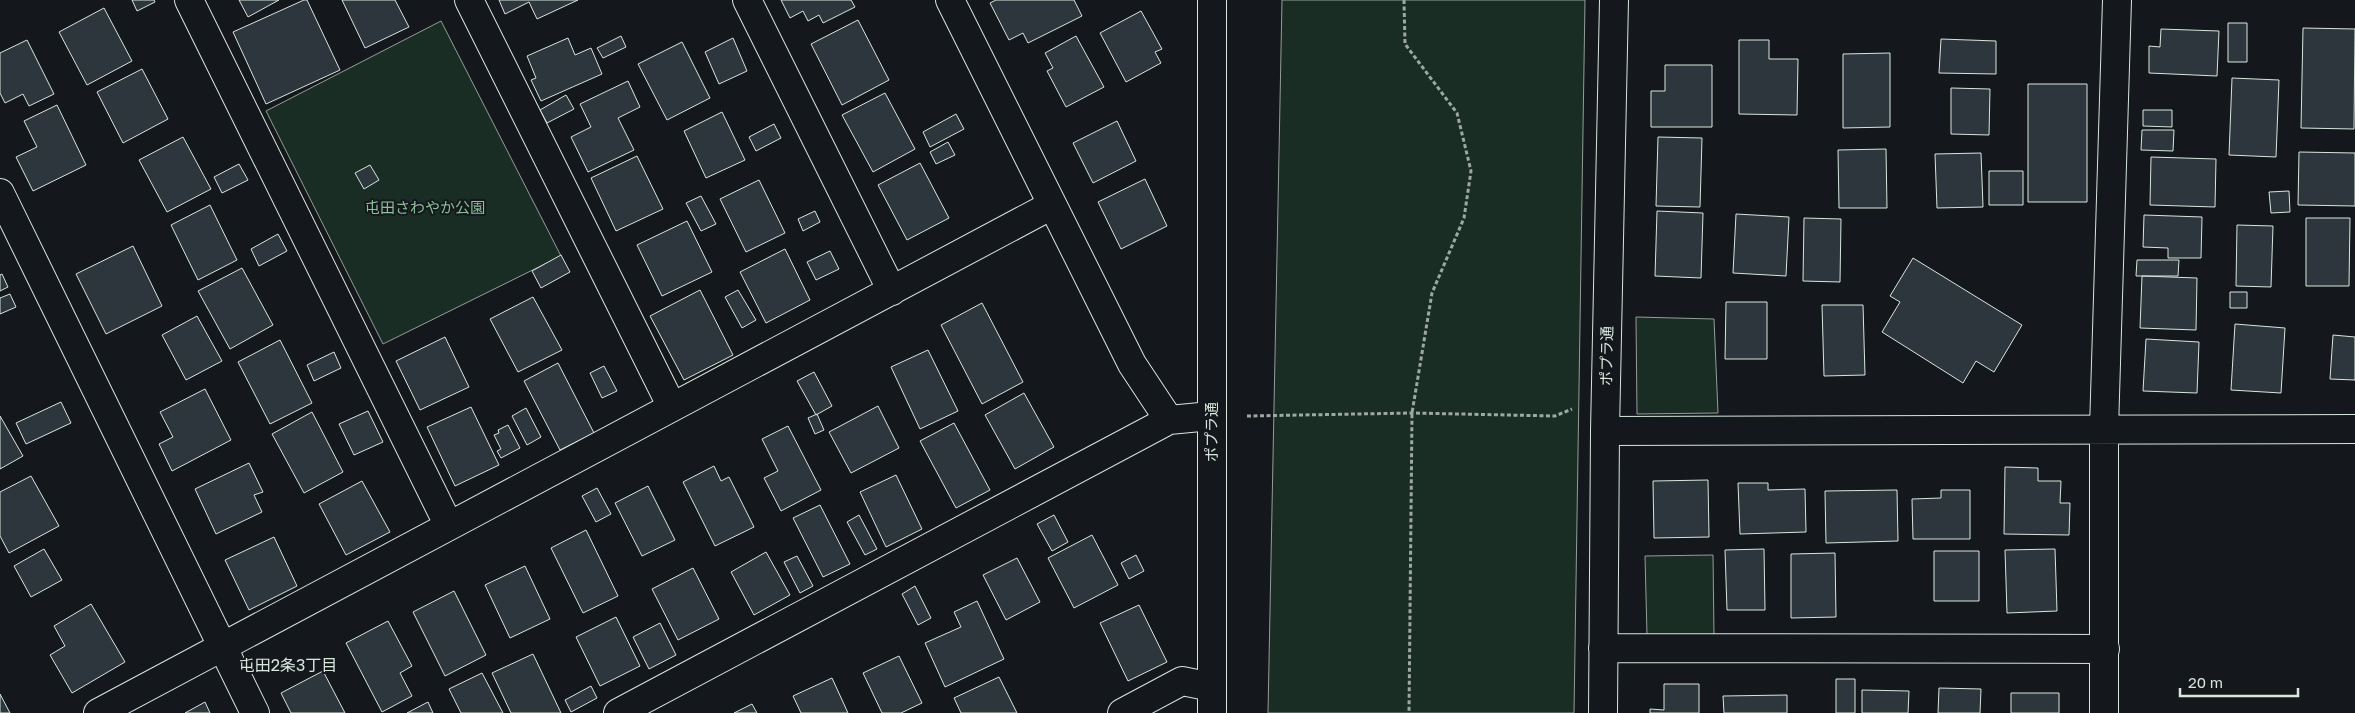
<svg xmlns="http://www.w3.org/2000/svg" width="2355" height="713" viewBox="0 0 2355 713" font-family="'Golos Text','Noto Sans JP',sans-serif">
	<rect width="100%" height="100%" fill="#14181c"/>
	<path fill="#1a2d24" stroke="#939e99" d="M1282 0H1585L1574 713H1268Z
		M441 21 561 256 383 344 266 111Z
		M1636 317 1714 319 1718 413 1637 414Z
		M1713 555 1714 637 1647 635 1645 556Z"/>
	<path fill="#2c363c" stroke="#d8e6dc" d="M132 0H154L155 2 137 11Z
		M239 0H279L248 17Z
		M304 0H307L340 70 266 104 233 32Z
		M342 0H395L409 27 365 48Z
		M499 0H578L537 19 529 2 505 14Z
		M781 0H851L855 7 823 23 819 15 808 21 803 11 790 18Z
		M996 0H1074L1082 16 1028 43 1023 33 1009 40 990 3Z
		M104 8 132 61 87 85 59 32Z
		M1141 11 1162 49 1155 52 1161 63 1126 82 1100 33Z
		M858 20 889 80 842 105 811 44Z
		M2228 23H2247V62H2228Z
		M2303 28 2355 29 2354 129 2301 128Z
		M2161 29 2219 31 2217 76 2149 73V46L2160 47Z
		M621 36 626 47 603 58 597 48Z
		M1076 36 1104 87 1066 107 1047 71 1053 68 1045 53Z
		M568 38 575 55 591 48 602 74 541 101 531 80 536 78 527 56Z
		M733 38 747 71 719 84 705 52Z
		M1941 39 1996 41V74L1939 73Z
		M27 40 54 94 29 106 23 94 5 103 0 93V53Z
		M1739 40H1769V59H1798L1797 115 1739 114Z
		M682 42 710 98 667 120 638 64Z
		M1890 53V127L1843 128V54Z
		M1665 65H1712V127H1651V91H1665Z
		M142 69 168 119 123 143 97 92Z
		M2232 78 2279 80 2276 157 2229 155Z
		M628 81 640 107 618 118 634 150 588 172 571 137 591 127 580 104Z
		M2028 84H2087V202H2028Z
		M1951 88 1990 89 1989 135 1951 134Z
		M885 93 915 149 873 172 842 115Z
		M566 95 574 109 547 123 540 110Z
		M57 105 86 165 33 191 16 157 37 147 24 121Z
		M2143 110H2172V127L2143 126Z
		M722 112 745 160 706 178 684 131Z
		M956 114 964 129 930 147 923 132Z
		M1117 121 1136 161 1093 183 1073 143Z
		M774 124 781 138 756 151 749 137Z
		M2142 130H2174L2173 151 2141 150Z
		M183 137 211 189 167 212 139 160Z
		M1658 137 1702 138 1700 207 1656 206Z
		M948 142 955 155 936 164 930 152Z
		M1886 149 1887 208H1839L1838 150Z
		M2299 152 2355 153V206L2298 205Z
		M1981 153 1983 207 1937 208 1935 154Z
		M637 156 663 209 616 231 591 178Z
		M2151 157 2216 159 2215 207 2150 205Z
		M920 163 949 218 907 240 878 185Z
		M239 164 248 180 222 193 214 177Z
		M370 165 379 180 364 189 355 173Z
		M1989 171H2023V205H1989Z
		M1145 179 1167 226 1121 249 1098 202Z
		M759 180 785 233 746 252 720 199Z
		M2289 191 2290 212 2271 213 2269 192Z
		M701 196 716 224 701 231 686 203Z
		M210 205 237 260 198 280 171 225Z
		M815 211 820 222 803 231 798 219Z
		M1657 211 1703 213 1701 278 1655 276Z
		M1736 214 1789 217 1786 276 1733 273Z
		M2144 215 2202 217 2201 258H2168V248L2143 247Z
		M1804 218 1841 219 1840 282 1803 281Z
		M2306 218H2350L2349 286H2306Z
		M687 221 712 272 662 296 637 245Z
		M2237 225 2273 226 2271 287 2236 286Z
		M278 234 287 251 259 266 251 249Z
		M133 246 162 306 106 334 76 274Z
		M785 249 810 300 766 323 740 272Z
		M830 251 839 269 816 280 807 262Z
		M561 255 570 272 541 288 532 271Z
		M1913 258 2022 325 1994 372 1976 361 1963 383 1882 332 1900 302 1890 296Z
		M2137 260H2179L2178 276H2136Z
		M242 268 273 325 230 349 198 291Z
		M2 274 8 287 0 291V275Z
		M2142 276 2197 278 2196 330 2140 328Z
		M700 290 733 355 684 380 650 316Z
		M738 290 756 320 742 328 725 297Z
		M2230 292H2247V308H2230Z
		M10 294 16 307 0 314V298Z
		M533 297 562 350 518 372 490 319Z
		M1726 302H1767V359H1725Z
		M982 303 1023 382 982 404 941 325Z
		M1822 305H1863L1865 375 1824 376Z
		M197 316 222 361 186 380 162 335Z
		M2235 324 2285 328 2281 393 2231 390Z
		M2333 335 2355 337V380L2330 379Z
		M445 337 469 387 420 410 396 361Z
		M2146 339 2199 342 2197 393 2143 391Z
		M280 340 312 403 270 424 238 362Z
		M928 350 958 411 920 429 891 367Z
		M334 352 341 368 314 381 307 365Z
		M558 363 594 433 560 450 524 381Z
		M604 366 617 391 602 398 590 373Z
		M814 372 832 406 816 415 797 381Z
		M205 389 231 440 172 471 159 444 173 437 160 412Z
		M1024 393 1054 447 1015 469 985 415Z
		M61 402 71 423 26 444 16 423Z
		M878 406 899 448 851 473 829 432Z
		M471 407 499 465 455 486 427 427Z
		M526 408 541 437 527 445 512 416Z
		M368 411 383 442 354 455 339 424Z
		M312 412 343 472 304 493 272 434Z
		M817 414 824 430 815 434 808 418Z
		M0 416 23 456 0 469Z
		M954 423 990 490 956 508 920 441Z
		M508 425 520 448 501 458 497 451 501 449 494 435 499 433 498 430Z
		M788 426 821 490 781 511 764 478 778 471 762 439Z
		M249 463 263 492 254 495 262 512 216 534 195 489Z
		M714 466 721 481 729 477 754 527 715 546 683 482Z
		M2005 467 2038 468V481H2061L2060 503H2070L2069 535 2004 534Z
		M896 475 922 529 886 547 860 492Z
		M31 476 59 526 9 553 0 536V492Z
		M1708 480 1709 537 1654 538 1653 481Z
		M362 481 390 532 346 555 319 504Z
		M1738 483H1768V490L1805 489 1806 532 1740 534Z
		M648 486 675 540 642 556 615 503Z
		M597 488 611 514 596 522 582 496Z
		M1897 490 1898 541 1826 543 1825 491Z
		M1941 490H1970V539H1913L1912 499 1941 498Z
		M820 505 850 564 823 577 793 518Z
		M859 515 877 549 865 555 847 522Z
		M1054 515 1068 542 1052 551 1037 524Z
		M586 530 618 596 583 613 551 548Z
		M1092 535 1118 585 1074 608 1048 558Z
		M274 537 297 586 249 610 225 560Z
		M44 549 62 580 31 597 14 566Z
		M1764 549 1765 610H1727L1725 550Z
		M2055 549 2057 611 2007 613 2005 550Z
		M1934 551H1979V601H1934Z
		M766 552 790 595 754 615 731 572Z
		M1835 553 1836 617 1791 618V554Z
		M1136 555 1144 571 1129 579 1121 563Z
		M797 556 813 586 800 593 784 562Z
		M1017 558 1040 602 1006 620 983 575Z
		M525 566 550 619 510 638 485 585Z
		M693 568 719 619 678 640 652 589Z
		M915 586 931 618 918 625 902 594Z
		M454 591 486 655 445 676 413 612Z
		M977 601 1004 659 945 687 925 643 961 627 954 612Z
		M91 604 125 662 72 693 50 655 65 646 54 626Z
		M1139 605 1167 662 1128 681 1100 623Z
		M616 617 640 666 600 686 576 637Z
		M388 621 412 666 400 673 412 696 382 712 346 643Z
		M660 623 676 655 649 669 633 637Z
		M533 654 561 713H511L492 673Z
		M899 656 922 703 901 713H882L863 673Z
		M323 671 345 713H291L281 693Z
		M482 673 503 713H461L449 689Z
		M999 677 1017 713H961L954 698Z
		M832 678 848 713H801L793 696Z
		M1836 679H1855V713H1836Z
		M1664 684H1699V713H1650V709L1664 710Z
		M591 686 597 698 571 712 565 700Z
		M1939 688 1981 689 1980 713H1938Z
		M1862 690 1909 691 1908 713H1862Z
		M2011 693H2059V713H2011Z
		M0 694 10 713H0Z
		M1787 695V713H1724L1723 696Z
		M205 702 210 713H185Z
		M428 702 433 713H407Z
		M752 704 757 713H734Z"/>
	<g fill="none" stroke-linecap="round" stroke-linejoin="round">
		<defs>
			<path id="minor" d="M189 0 449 526
				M469 0 672 407
				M747 0 892 291
				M950 0 1132 364 1169 420 1211 416
				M0 193 255 713
				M1605 431 2355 429
				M1603 648 2105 649
				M98 713 1052 205
				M618 713 1169 420
				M1122 713 1182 681 1212 687
				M1603 713 1605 431 1614 0
				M2104 713V429L2117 0"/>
			<path id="tertiary" d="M1212 0V713"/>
		</defs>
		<use href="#minor" stroke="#d8e6dc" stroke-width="30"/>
		<use href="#tertiary" stroke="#d8e6dc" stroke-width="30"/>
		<path stroke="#9da8a2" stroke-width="3" stroke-dasharray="4 2.5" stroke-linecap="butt" d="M1404 0 1405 44 1457 113 1471 171 1464 218 1432 293 1412 413 1409 713
			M1247 416 1412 413 1555 416 1572 409"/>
		<use href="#minor" stroke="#14181c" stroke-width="28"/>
		<use href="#tertiary" stroke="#14181c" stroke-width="28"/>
	</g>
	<g text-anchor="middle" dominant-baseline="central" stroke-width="4" stroke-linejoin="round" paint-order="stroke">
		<g font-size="15" fill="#8ac095" stroke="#14181c">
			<text x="425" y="207">屯田さわやか公園</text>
		</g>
		<g font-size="15" fill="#d8e6dc" stroke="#14181c">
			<text transform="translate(1606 356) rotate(-89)">ポプラ通</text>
			<text transform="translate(1211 432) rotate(-90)">ポプラ通</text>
		</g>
		<g font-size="16" fill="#d8e6dc" stroke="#14181c">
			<text x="288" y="665">屯田2条3丁目</text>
		</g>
	</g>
	<path d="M2180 688v8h118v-8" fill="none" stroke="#d8e6dc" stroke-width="2.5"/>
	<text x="2188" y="688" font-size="15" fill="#d8e6dc" stroke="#14181c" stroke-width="4" paint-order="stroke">20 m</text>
</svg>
